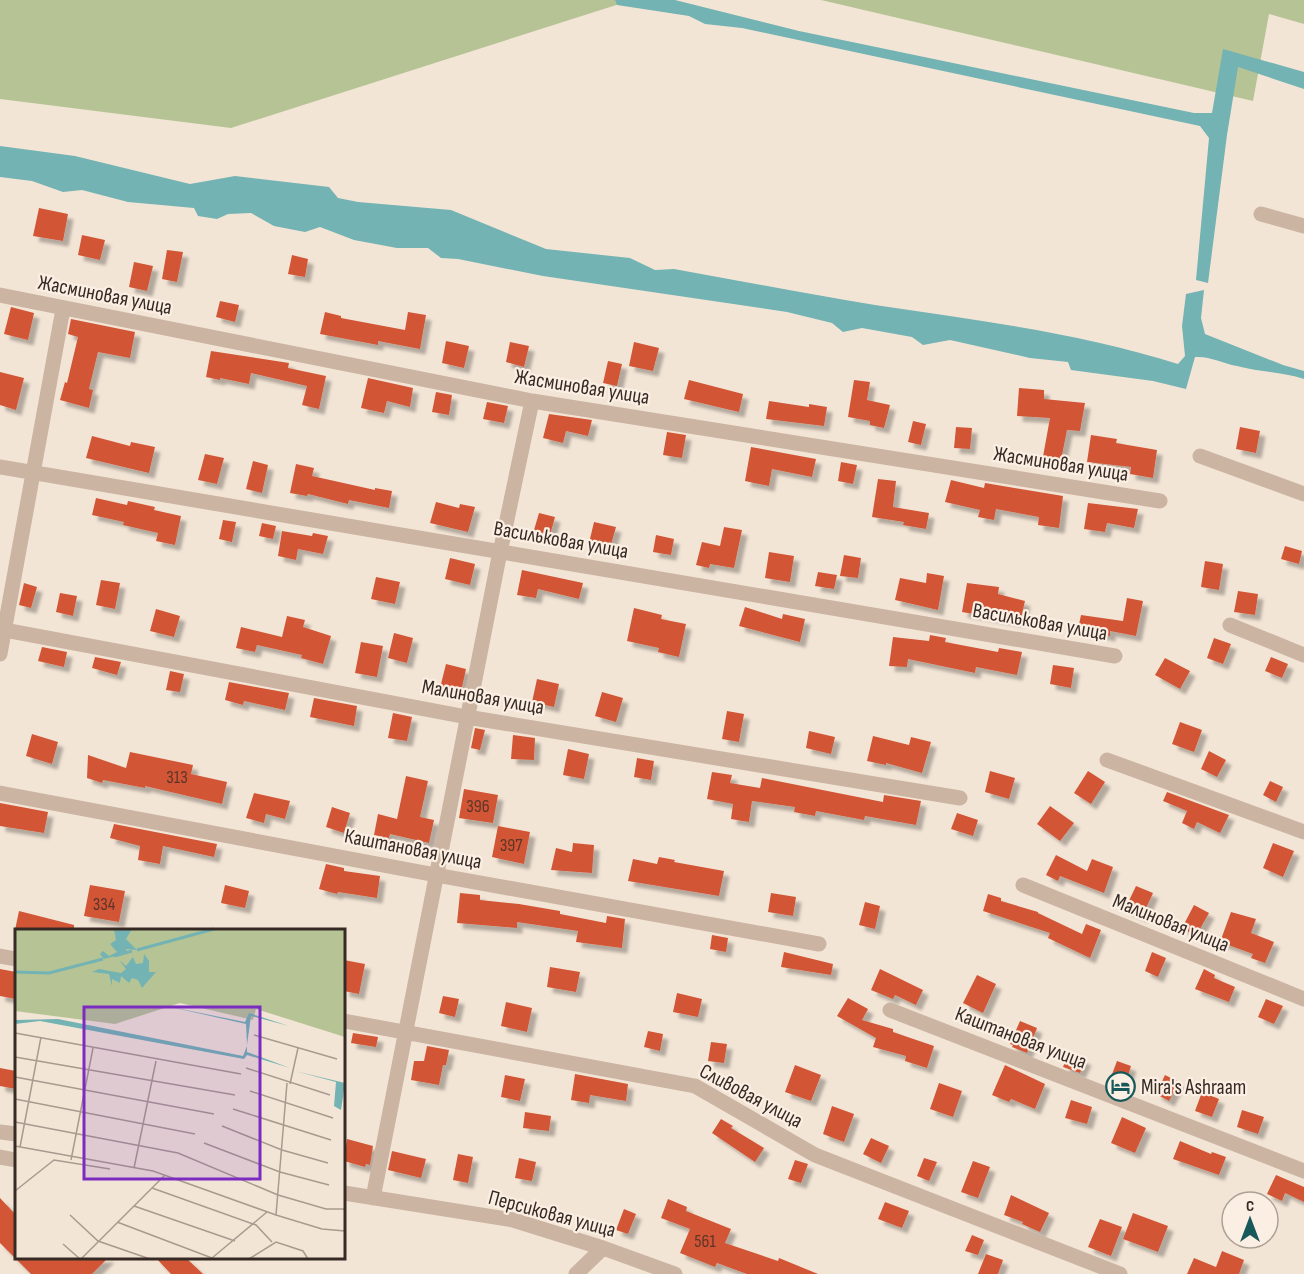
<svg xmlns="http://www.w3.org/2000/svg" width="1304" height="1274" viewBox="0 0 1304 1274" font-family="'Sofia Sans Condensed',sans-serif">
	<defs>
		<filter id="shadow"><feDropShadow dx="5.5" dy="5.5" stdDeviation="1.5" flood-color="#0004"/></filter>
	</defs>
	<rect width="100%" height="100%" fill="#f3e5d6"/>
	<path fill="#b6c495" d="M0 0H632L231 128 0 99Z
		M821 0H1304V24L1269 14 1253 101Z"/>
	<path fill="#73b3b3" d="M615 0H675L799 31 1194 113H1212L1223 49 1304 72V89L1238 67 1227 135 1208 283 1196 280 1209 138 1200 126 742 28 705 24 689 16 617 5Z
		M0 146 75 156 190 184 235 176 329 187 338 198 358 202 451 210 546 249 630 258 655 270 674 269C741 281 808 294 875 305 977 320 1080 333 1178 364L1185 356 1182 326 1186 294 1204 290 1201 318 1205 334 1283 365 1304 371V379C1282 372 1259 372 1237 366 1222 363 1210 356 1195 357L1186 389 1153 381 1071 370 1068 362 1030 358 950 340 923 345 912 337 862 328 843 332 832 323 787 312 543 276 458 259 441 258 428 248H397L354 240 320 227 305 232 274 226 251 213 228 214 217 219 198 216 194 208 128 202 82 190 63 192 32 181 0 177Z"/>
	<path fill="#d25636" filter="url(#shadow)" d="M39 208 68 214 63 241 33 236Z
		M82 235 105 240 100 260 78 255Z
		M167 250 183 252 177 282 162 279Z
		M292 255 308 259 305 277 288 274Z
		M134 262 153 266 147 291 129 287Z
		M220 301 239 305 235 322 216 317Z
		M11 307 34 313 28 340 4 334Z
		M325 312 341 316V318L405 330 408 312 426 315 420 349 378 341V345L320 334Z
		M71 319 135 332 130 358 98 352 89 389 93 390 89 408 60 400 65 382 67 383 78 337 68 334Z
		M446 341 469 346 464 368 442 363Z
		M510 342 529 346 524 367 506 362Z
		M634 342 659 348 653 371 629 366Z
		M211 351 289 363 288 368 326 376 319 409 302 405 307 386 251 373 249 384 220 378V380L206 377Z
		M608 361 622 364 617 386 603 383Z
		M0 372 24 378 16 410 0 405Z
		M368 378 413 388 410 407 387 401 384 413 361 408Z
		M689 380 743 394 739 412 684 399Z
		M854 380 870 382 867 400 890 405 884 428 870 425V421L848 417Z
		M1019 388 1044 390V399L1085 403 1080 431 1067 430 1060 465 1042 462 1050 418 1017 416Z
		M436 392 452 395 449 415 432 412Z
		M769 401 809 407V404L827 407 824 426 766 419Z
		M487 402 508 406 504 423 483 419Z
		M549 414 592 420 588 436 566 431 563 443 543 438Z
		M913 421 926 424 921 445 908 442Z
		M956 427 972 428 970 449 954 448Z
		M1240 427 1260 431 1256 453 1236 449Z
		M667 432 686 435 682 458 663 455Z
		M1091 435 1117 439 1116 443 1157 450 1153 478 1130 474 1131 467 1087 462Z
		M92 436 130 446 131 442 155 447 149 473 86 458Z
		M751 447 816 459 812 477 772 469 769 486 745 481Z
		M205 454 224 458 217 484 198 480Z
		M253 461 268 465 262 493 246 489Z
		M841 462 857 465 853 484 838 481Z
		M296 464 314 468 312 476 375 490V488L392 491 389 508 349 500 348 504 308 494 307 496 290 493Z
		M878 479 896 481 893 507 929 513 926 529 903 525 904 522 872 517Z
		M951 480 984 488 985 483 1063 496 1059 528 1038 525 1039 517 996 509 994 520 978 517 980 510 945 502Z
		M96 498 127 505 128 501 155 507 154 510 181 516 175 545 156 541 158 533 123 525 124 522 92 515Z
		M436 502 459 508 460 504 475 507 468 532 430 523Z
		M1088 503 1138 509 1134 528 1107 523 1105 532 1084 529Z
		M539 513 555 517 550 535 534 530Z
		M223 520 236 522 232 542 219 539Z
		M594 522 616 527 610 548 589 543Z
		M262 523 276 526 273 539 259 536Z
		M724 527 742 530 734 568 710 564 709 568 696 565 702 542 720 546Z
		M282 531 312 536 313 533 328 536 323 554 298 549 296 560 278 556Z
		M656 535 674 539 671 555 653 552Z
		M1285 546 1302 551 1299 564 1281 559Z
		M769 552 794 556 790 582 765 578Z
		M844 555 861 558 858 578 840 576Z
		M450 558 475 564 470 585 445 579Z
		M1205 561 1223 564 1219 590 1201 587Z
		M522 570 583 583 579 599 538 589 536 598 517 595Z
		M818 572 837 575 834 589 815 586Z
		M927 573 944 576 938 610 895 600 900 578 926 583Z
		M376 577 400 582 395 604 371 599Z
		M101 580 120 583 115 609 96 605Z
		M24 583 37 587 31 608 19 605Z
		M967 583 999 587 998 594 1025 601 1020 622 962 612Z
		M1238 591 1258 594 1255 615 1234 612Z
		M60 593 77 596 73 616 56 612Z
		M1127 598 1143 601 1136 636 1110 631V636L1078 629 1081 615 1123 621Z
		M745 607 782 619 783 614 805 619 800 642 739 626Z
		M634 608 662 615 661 619 686 624 679 657 658 652 659 648 627 641Z
		M156 609 180 616 174 637 150 631Z
		M287 616 305 620 303 627 331 636 323 664 301 658 302 655 257 645 255 652 236 648 241 627 282 637Z
		M394 633 413 638 407 663 388 658Z
		M930 635 946 638 945 642 998 652 999 648 1022 652 1017 675 976 667 975 673 908 659 907 667 889 666 893 637 929 641Z
		M1214 638 1231 644 1223 664 1207 658Z
		M361 642 383 646 377 677 355 673Z
		M42 647 67 652 64 667 38 661Z
		M95 657 121 662 117 675 92 668Z
		M1271 657 1288 664 1282 678 1265 671Z
		M1165 658 1190 671 1180 689 1155 675Z
		M446 664 466 669 461 692 440 688Z
		M1053 665 1074 668 1071 688 1050 684Z
		M170 671 184 674 180 692 166 690Z
		M537 679 559 684 554 707 532 702Z
		M229 682 289 693 285 710 244 701 243 705 225 700Z
		M602 692 623 698 616 722 595 716Z
		M314 698 357 706 354 726 310 717Z
		M727 711 744 714 739 742 722 739Z
		M393 713 412 717 407 741 388 738Z
		M1180 722 1202 730 1194 752 1172 744Z
		M475 728 485 730 480 750 471 748Z
		M809 731 835 737 831 754 806 748Z
		M32 734 58 742 52 764 26 756Z
		M513 735 535 738 534 760 511 759Z
		M873 736 909 745 911 737 931 742 922 773 886 763V765L867 761Z
		M568 749 589 754 584 779 563 775Z
		M1209 751 1226 760 1217 777 1201 769Z
		M130 752 193 765 191 774 227 782 222 804 145 786V788L103 780 102 783 87 778 88 755 126 768Z
		M637 758 654 761 651 780 634 777Z
		M990 771 1015 778 1009 799 985 792Z
		M1088 771 1105 782 1091 804 1074 793Z
		M712 772 732 775 730 783 760 788 762 778 883 802 884 795 921 801 916 825 865 816 864 820 816 811 815 816 794 812 795 807 752 801 749 822 731 819 733 804 707 799Z
		M406 776 428 781 420 817 434 820 429 843 390 834 389 838 374 835 378 814 397 819Z
		M1270 781 1283 787 1276 802 1263 795Z
		M464 789 498 795 493 823 459 818Z
		M1167 792 1229 815 1220 833 1197 822 1194 829 1182 823 1187 811 1163 801Z
		M254 793 290 801 285 819 266 814 264 823 246 818Z
		M0 803 48 812 44 833 0 826Z
		M1050 806 1074 823 1060 841 1037 824Z
		M332 807 350 813 344 833 326 827Z
		M957 813 978 820 973 836 951 829Z
		M114 824 217 844 214 857 163 846 160 864 138 860 140 846 110 838Z
		M498 826 530 832 524 864 492 857Z
		M573 843 594 845 592 873 551 870 556 848 572 852Z
		M1273 843 1294 851 1283 877 1263 868Z
		M1056 855 1087 871 1092 859 1113 867 1104 893 1060 876 1058 881 1046 875Z
		M659 857 675 860 674 862 724 871 719 896 628 881 633 859 657 864Z
		M326 864 344 868V871L380 876 377 898 338 892 337 894 319 889Z
		M90 885 125 891 119 922 84 916Z
		M225 885 249 891 245 908 221 903Z
		M1136 886 1153 893 1142 917 1125 909Z
		M460 893 480 895V900L519 904 560 911V914L606 923 607 916 625 919 622 948 576 942 578 931 517 922V928L457 923Z
		M771 893 796 897 793 916 768 912Z
		M988 894 1001 898V901L1038 912V913L1082 934 1086 924 1101 930 1090 958 1048 938 1050 933 983 911Z
		M865 902 880 906 875 929 859 925Z
		M1194 905 1209 913 1196 936 1182 928Z
		M19 911 74 925V930H15Z
		M1231 912 1256 919 1251 933 1274 942 1265 963 1251 958 1253 954 1220 942Z
		M712 935 728 938 726 952 710 949Z
		M784 952 833 964 831 975 781 967Z
		M1152 952 1166 958 1158 977 1145 971Z
		M344 960 365 964 359 994 344 991Z
		M550 967 580 972 576 992 547 987Z
		M0 969 16 972V999L0 996Z
		M880 969 923 990 916 1005 895 995 893 999 871 990Z
		M1204 969 1215 975 1214 978 1235 987 1229 1002 1195 989Z
		M977 975 996 984 983 1013 963 1003Z
		M677 993 702 999 698 1017 673 1012Z
		M443 996 459 999 455 1017 439 1013Z
		M848 998 868 1009 862 1020 893 1029V1032L934 1046 927 1068 905 1061 906 1056 873 1047 876 1038 837 1016Z
		M1266 999 1283 1006 1274 1024 1258 1017Z
		M506 1002 532 1008 527 1032 501 1026Z
		M1020 1021 1037 1028 1027 1053 1012 1047 1013 1045 1010 1044Z
		M648 1031 663 1034 660 1051 644 1047Z
		M353 1033 378 1037 376 1047 351 1043Z
		M711 1042 727 1044 724 1063 708 1061Z
		M427 1046 449 1050 446 1065H443L439 1085 411 1080 414 1061H424Z
		M1069 1053 1086 1060 1080 1073 1063 1067Z
		M1117 1061 1131 1066 1126 1082 1111 1077Z
		M795 1065 821 1075 811 1101 785 1092Z
		M1005 1065 1045 1084 1035 1109 1011 1099 1009 1102 992 1095Z
		M0 1068 16 1071V1089L0 1086Z
		M575 1074 628 1084 626 1101 590 1095 589 1103 571 1100Z
		M505 1075 525 1079 520 1101 501 1097Z
		M1165 1075 1179 1082 1169 1101 1156 1094Z
		M939 1083 962 1091 953 1117 930 1109Z
		M1202 1092 1219 1099 1212 1117 1195 1111Z
		M1071 1100 1092 1107 1087 1124 1065 1118Z
		M832 1106 854 1114 844 1142 823 1134Z
		M1242 1110 1264 1117 1258 1134 1237 1127Z
		M525 1112 551 1116 549 1131 523 1128Z
		M1122 1117 1146 1128 1135 1153 1111 1143Z
		M721 1119 733 1126 731 1128 764 1148 755 1162 712 1133Z
		M871 1138 889 1146 881 1163 863 1154Z
		M347 1139 373 1146 370 1165 366 1164 365 1167 344 1161Z
		M1180 1141 1211 1154 1212 1152 1226 1157 1219 1175 1173 1159Z
		M392 1151 426 1159 421 1178 388 1170Z
		M458 1154 473 1157 468 1183 453 1180Z
		M519 1158 536 1162 532 1181 515 1178Z
		M924 1158 937 1162 929 1181 917 1176Z
		M795 1160 808 1164 801 1183 788 1179Z
		M973 1161 990 1167 978 1198 961 1192Z
		M1276 1175 1304 1187V1202L1285 1193 1282 1201 1267 1194Z
		M1011 1195 1049 1213 1040 1232 1022 1224 1023 1222 1004 1215Z
		M0 1198 16 1215V1257H109L92 1274H31L0 1243Z
		M668 1199 687 1207 686 1211 731 1229 725 1243 778 1261 779 1258 818 1274H747L717 1263 715 1267 680 1253 690 1229 661 1218Z
		M885 1202 909 1211 902 1228 878 1219Z
		M624 1209 636 1214 628 1234 616 1230Z
		M1133 1213 1168 1226 1158 1252 1123 1239Z
		M1100 1219 1122 1227 1111 1256 1088 1247Z
		M972 1235 984 1240 978 1255 965 1251Z
		M1222 1251 1244 1260 1239 1274H1187L1194 1258 1216 1267Z
		M986 1254 1003 1260 998 1274H978Z
		M155 1257H185L203 1274H171Z"/>
	<g fill="none" stroke-linecap="round" stroke-linejoin="round">
		<path stroke="#ccb4a2" stroke-width="15" d="M1261 214 1304 226
			M0 295 532 401 1160 501
			M1200 456 1304 494
			M0 467 1115 656
			M1230 625 1304 655
			M0 629 467 717 960 798
			M0 654 63 309
			M1107 760 1304 832
			M0 793 436 875 819 944
			M1023 885 1304 999
			M0 956 16 959
			M890 1010 1304 1171
			M344 1021 695 1086 815 1155 1120 1274
			M0 1132 16 1134
			M0 1157 16 1160
			M344 1193 513 1220 603 1248 675 1274
			M373 1198 498 562 532 401
			M576 1274 603 1248"/>
	</g>
	<defs>
		<symbol id="hotel-ring" viewBox="-11 -11 22 22"><circle r="9.5" fill="#fbefe3" stroke="#17595b" stroke-width="1.5"/><path d="M-6-4.5h1.5V1H6V5H4.5V3h-9V5H-6ZM-4 0a1.8 1.8 0 1 1 3.6 0ZM.5 0V-2.5h3Q6-2.5 6 0Z" fill="#17595b"/></symbol>
	</defs>
	<g fill-rule="evenodd">
		<use href="#hotel-ring" x="1104" y="1070" width="33" height="33"/>
	</g>
	<g text-anchor="middle" dominant-baseline="central" stroke-width="4.5" stroke-linejoin="round" paint-order="stroke">
		<g font-size="18" fill="#5d3529">
			<text x="177" y="777">313</text>
			<text x="478" y="806">396</text>
			<text x="511" y="845">397</text>
			<text x="104" y="904">334</text>
			<text x="705" y="1241">561</text>
		</g>
		<g font-size="21" fill="#362a25" stroke="#fbefe3">
			<text transform="translate(105 295) rotate(11)">Жасминовая улица</text>
			<text transform="translate(582 387) rotate(9)">Жасминовая улица</text>
			<text transform="translate(1061 464) rotate(9)">Жасминовая улица</text>
			<text transform="translate(561 540) rotate(10)">Васильковая улица</text>
			<text transform="translate(1040 622) rotate(10)">Васильковая улица</text>
			<text transform="translate(483 697) rotate(10)">Малиновая улица</text>
			<text transform="translate(413 849) rotate(11)">Каштановая улица</text>
			<text transform="translate(1171 923) rotate(22)">Малиновая улица</text>
			<text transform="translate(1021 1038) rotate(21)">Каштановая улица</text>
			<text transform="translate(751 1096) rotate(28)">Сливовая улица</text>
			<text transform="translate(552 1214) rotate(15)">Персиковая улица</text>
		</g>
		<g font-size="21" fill="#362a25" stroke="#fbefe3" text-anchor="start">
			<text x="1141" y="1087">Mira's Ashraam</text>
		</g>
	</g>
	<g transform="translate(15 929)">
		<rect width="330" height="330" fill="#f3e5d6"/>
		<path d="M0 0H330V108L241 80 238 91 165 74 100 95 0 82Z" fill="#b6c495"/>
		<path d="M99 0H117L111 10 122 21 111 20 112 24 89 30 85 25 88 22 94 27 102 23 95 15 101 11ZM129 25 134 32V43H141L127 59 123 51 117 49 114 54 106 47 105 54 97 50V57L94 45 77 43 84 40 106 44 111 40 104 31 111 37 118 28 121 35 128 34ZM151 77 230 93 234 84 274 97 236 87 232 116 231 95ZM43 90 228 127 232 117V123L275 139 232 126 229 130 25 92 0 95V91ZM280 142 330 154 326 181 319 177 321 153Z" fill="#73b3b3"/>
		<path fill="none" stroke="#73b3b3" stroke-width="3" d="M122 21 199 0M99 27 117 22M0 43 34 44 88 30"/>
		<path fill="none" stroke="#a79a8f" stroke-width="1.5" d="M0 104 226 145M239 106 322 130M0 128 220 166M231 139 315 166M0 148 199 185M275 155 283 119M235 162 318 189M0 170 180 205M218 180 316 211M0 193 163 224 263 266 311 280H330M207 197 267 221 313 234M189 214 265 243 314 256M0 217 138 242 261 286 307 300 330 302M5 218 26 108M56 231 78 119M119 239 141 132M137 259 241 296 257 313M0 262 39 231 95 240M119 277 220 312M55 286 83 312 135 330M261 286 272 154M102 293 197 329M48 315 65 330M197 329 252 283M66 330 150 246M234 330 261 313 288 322 293 330"/>
		<path fill="#7b2cbf" fill-opacity="0.15" stroke="#7b2cbf" stroke-width="3" d="M69 78H245V250H69Z"/>
		<rect width="330" height="330" fill="none" stroke="#362a25" stroke-width="3"/>
	</g>
	<g transform="translate(1250 1220)"><circle r="28" fill="#fbefe3" stroke="#aca097" stroke-width="1.5"/>
	<path d="M0-4.5L10 22L0 15L-10 22Z" fill="#17595b"/>
	<text y="-9" font-size="16" font-weight="bold" text-anchor="middle" fill="#362a25">С</text>
	</g>
</svg>
